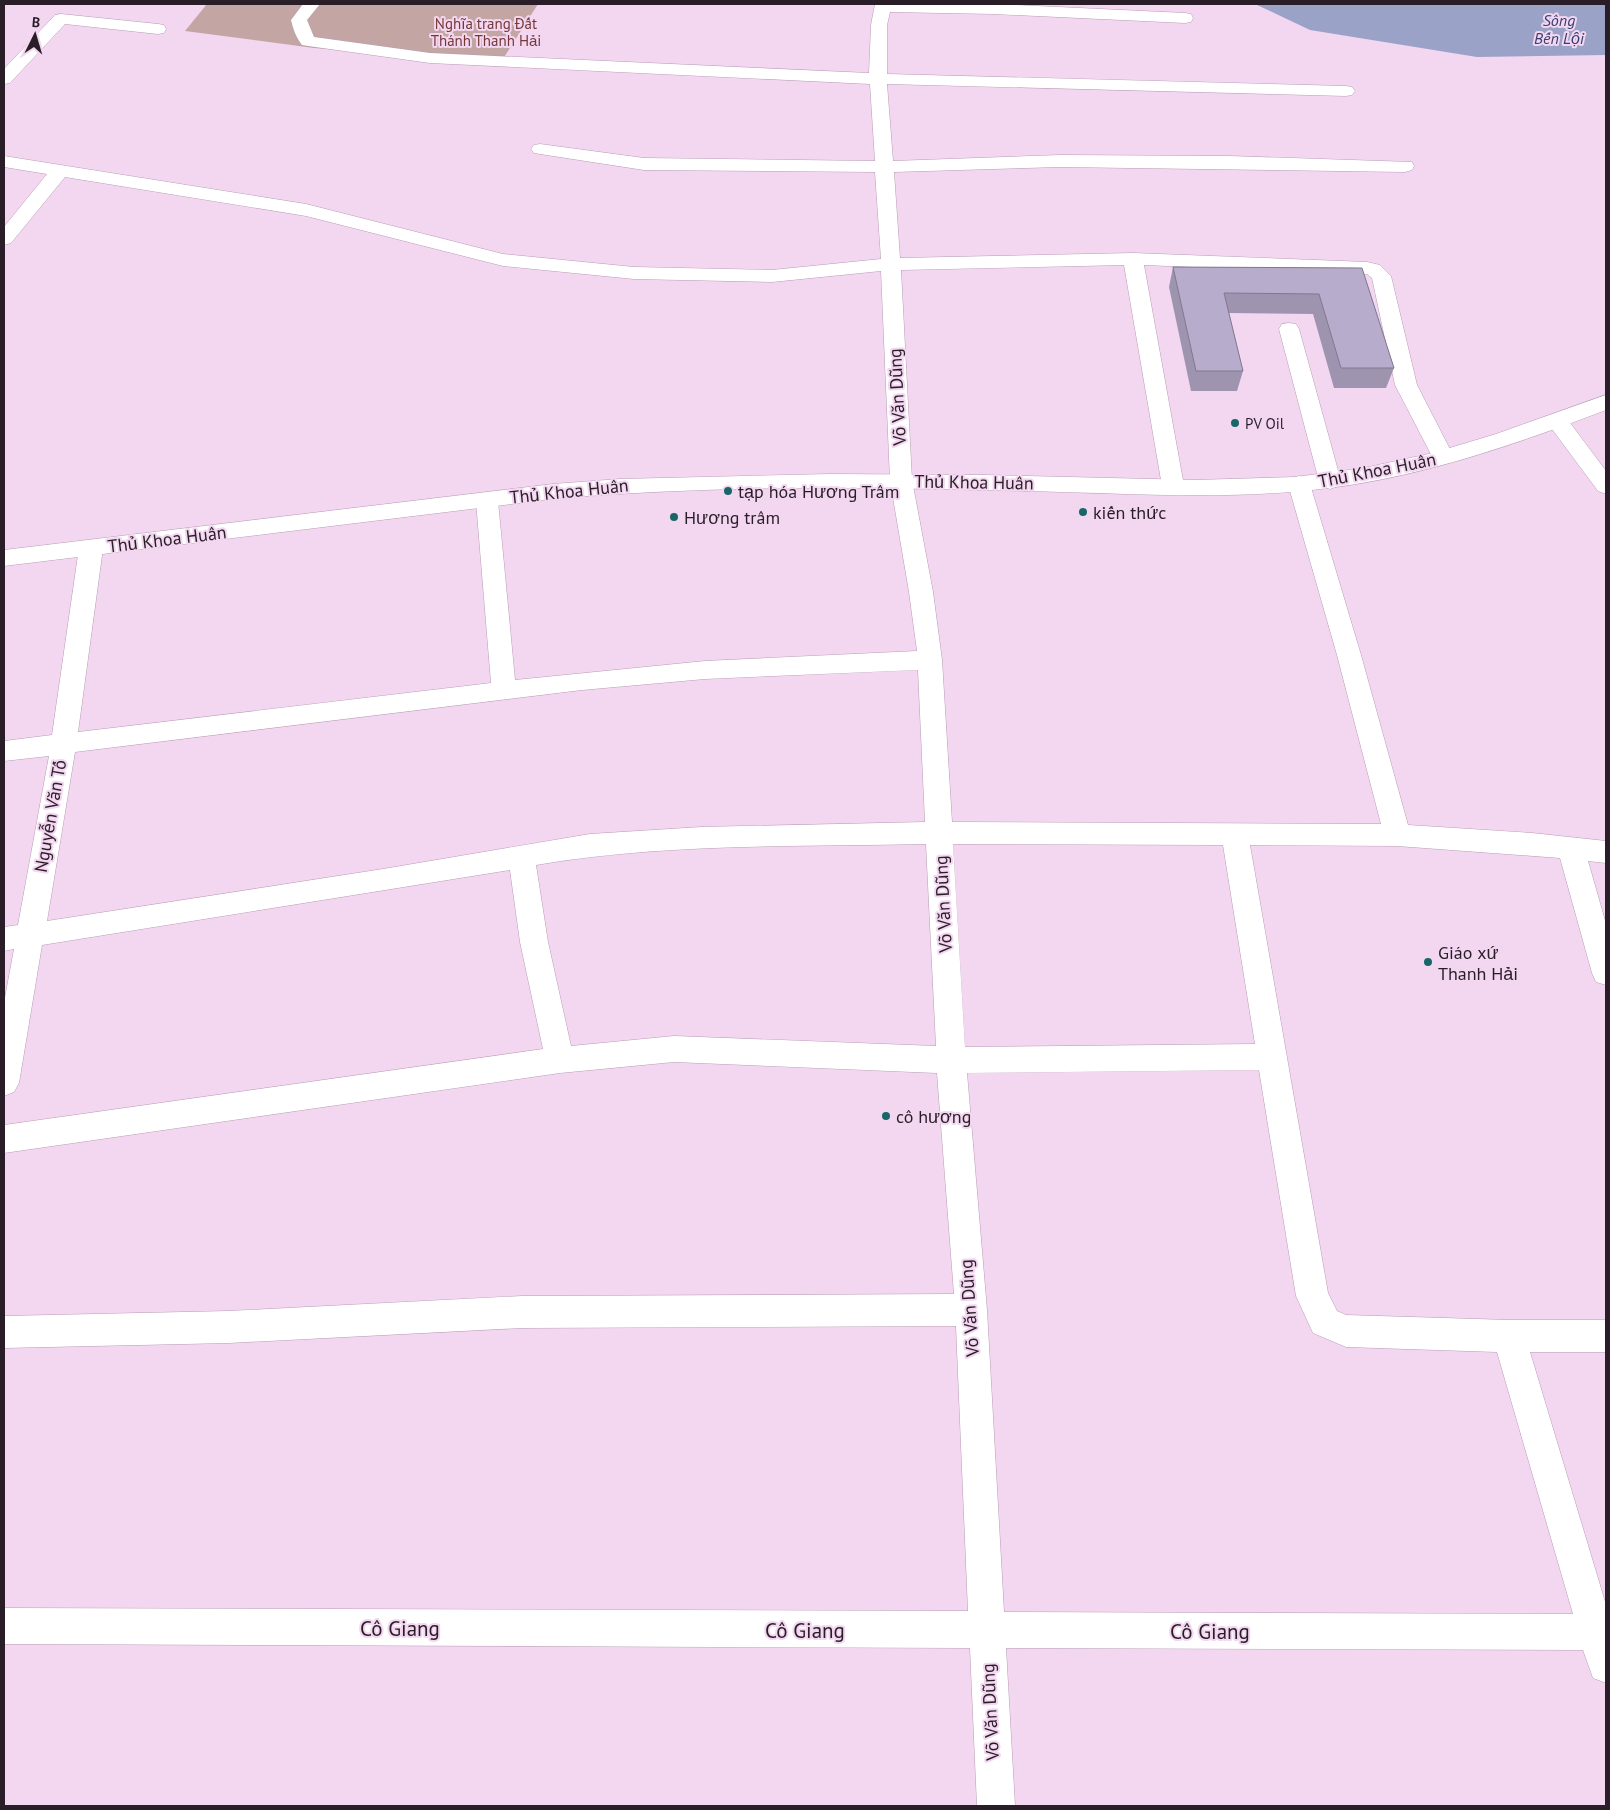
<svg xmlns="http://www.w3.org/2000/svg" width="1610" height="1810" viewBox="0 0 1610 1810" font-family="'PT Sans',sans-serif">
	<rect width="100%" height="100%" fill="#f3d6f0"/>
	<path fill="#c3a6a4" d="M207 4H538L501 62 314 48 185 31Z"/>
	<path fill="#9aa2c8" d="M1255 4H1606V55L1477 57 1310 30Z"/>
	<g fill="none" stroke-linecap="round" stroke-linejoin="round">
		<defs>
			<path id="minor" d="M303 4H320L307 20 314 37 430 53 869 73 871 25 875 4H994L1185 13 1191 14 1193 18 1191 22 1185 23 994 14 890 12 887 25V74L1346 86 1352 87 1355 91 1352 95 1346 96 887 84 893 161 1060 155 1229 156 1412 162 1414 166 1412 170 1405 172 1060 167 894 172 900 258 1133 253 1367 262 1380 265 1391 276 1417 385 1454 457 1451 462 1443 464 1435 462 1395 385 1372 278 1367 274 1144 265 1184 486 1181 491 1173 494 1165 491 1162 486 1124 265 901 270 912 480 933 592 942 660 952 822 1381 824 1337 655 1288 484 1291 479 1299 476 1307 479 1310 484 1361 655 1408 825 1532 833 1606 841V863L1588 861 1606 924V985L1596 982 1592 973 1560 858 1397 846 1250 845 1328 1293 1337 1311 1346 1315 1509 1320H1606V1352H1530L1606 1605V1683L1593 1678 1583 1650 1006 1648 1015 1806H977L970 1648 4 1644V1608L968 1611 956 1326 522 1328 229 1343 4 1348V1316L229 1311 522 1296 954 1294 937 1073 674 1062 560 1073 4 1153V1125L543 1049 520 942 510 870 42 945 19 1083 14 1092 4 1096V1003L14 949 4 951V927L18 925 49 756 4 761V741L52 735 79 548 83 542 91 540 99 542 103 548 78 732 491 683 476 501 479 495 487 493 495 495 498 501 515 680 705 661 917 651 909 592 890 480 881 271 772 282 634 279 503 266 306 216 65 177 11 243 4 245V227L47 174 4 167V156L306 204 503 254 634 267 772 270 881 259 875 172 644 170 540 154 534 153 531 149 534 145 540 144 644 158 875 161 870 84 430 63 308 46 302 45C296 37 293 29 291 20ZM918 670 925 822 701 827 590 834 383 869 47 921 75 752 582 690 705 679ZM926 844 936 1046 674 1036 571 1046 548 942 536 865C664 843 796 847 926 844ZM953 844 1223 845 1255 1044 965 1047ZM1259 1070 1296 1296 1313 1333 1346 1347 1497 1352 1573 1614 1004 1612 987 1310 967 1073Z
				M61 14 158 24 164 25 166 29 164 33 158 34 65 24 10 83 4 84V69L55 15Z
				M1289 323 1296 324 1299 329 1341 481 1338 486 1330 489 1322 486 1319 481 1279 329 1282 324Z
				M1557 414 1565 416 1606 471V494L1598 491 1546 421 1549 416Z"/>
			<path id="major" d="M1606 395V410C1516 444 1425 476 1329 488 1228 501 1125 493 1024 491 868 487 709 485 553 499L4 566V550L553 484 620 479 830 474 984 475 1195 480 1295 477 1364 468 1433 453 1496 434Z"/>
		</defs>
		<use href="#minor" stroke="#b89db5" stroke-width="1"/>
		<use href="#major" stroke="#b89db5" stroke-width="1"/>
		<use href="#minor" fill="#fff" fill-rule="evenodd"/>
		<use href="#major" fill="#fff" fill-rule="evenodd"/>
	</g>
	<path fill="#9e94af" d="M1173 267 1362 268 1394 368 1386 388H1334L1313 314 1229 313 1243 371 1237 391H1191L1169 287Z"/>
	<path fill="#b8accc" stroke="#81788f" d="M1173 267 1362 268 1394 368H1341L1319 294 1224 293 1243 371H1196Z"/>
	<g fill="#186667" stroke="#f3d6f0" stroke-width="2">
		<circle cx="1235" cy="423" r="5"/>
		<circle cx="728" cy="491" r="5"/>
		<circle cx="1083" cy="512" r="5"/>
		<circle cx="674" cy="517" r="5"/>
		<circle cx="1428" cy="962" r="5"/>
		<circle cx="886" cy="1116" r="5"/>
	</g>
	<g text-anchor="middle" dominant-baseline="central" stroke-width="4" stroke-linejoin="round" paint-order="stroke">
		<g font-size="15" fill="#753836" stroke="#f3d6f0">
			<text x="486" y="23">Nghĩa trang Đất<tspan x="486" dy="17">Thánh Thanh Hải</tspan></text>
		</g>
		<g font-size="15" fill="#291e28" stroke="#f3d6f0" text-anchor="start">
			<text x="1245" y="423">PV Oil</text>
		</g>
		<g font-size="16" font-style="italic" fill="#373e70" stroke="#f3d6f0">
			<text x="1559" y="20">Sông<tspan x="1559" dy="18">Bến Lội</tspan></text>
		</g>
		<g font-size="18" fill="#291e28" stroke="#f3d6f0">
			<text transform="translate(897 397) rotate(-93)">Võ Văn Dũng</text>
			<text transform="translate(1377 470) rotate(-11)">Thủ Khoa Huân</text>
			<text transform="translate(974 482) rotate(1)">Thủ Khoa Huân</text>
			<text transform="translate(569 491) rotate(-6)">Thủ Khoa Huân</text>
			<text transform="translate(167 539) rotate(-7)">Thủ Khoa Huân</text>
			<text transform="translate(50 816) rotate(-80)">Nguyễn Văn Tố</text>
			<text transform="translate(943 904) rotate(-93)">Võ Văn Dũng</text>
			<text transform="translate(969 1308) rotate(-94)">Võ Văn Dũng</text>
			<text transform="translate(990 1712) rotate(-93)">Võ Văn Dũng</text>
		</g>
		<g font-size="18" fill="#291e28" stroke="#f3d6f0" text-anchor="start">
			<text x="738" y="491">tạp hóa Hương Trâm</text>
			<text x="1093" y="512">kiến thức</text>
			<text x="684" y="517">Hương trâm</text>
			<text x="1438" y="952">Giáo xứ<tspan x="1438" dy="21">Thanh Hải</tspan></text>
			<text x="896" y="1116">cô hương</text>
		</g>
		<g font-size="21" fill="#291e28" stroke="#f3d6f0">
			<text x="400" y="1628">Cô Giang</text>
			<text x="805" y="1630">Cô Giang</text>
			<text x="1210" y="1631">Cô Giang</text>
		</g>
	</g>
	<rect width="1610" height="1810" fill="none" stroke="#291e28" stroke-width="10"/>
	<g transform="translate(35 35) rotate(5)" stroke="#f3d6f0" stroke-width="4" paint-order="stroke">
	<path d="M0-4L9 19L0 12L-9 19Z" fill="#291e28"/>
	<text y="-8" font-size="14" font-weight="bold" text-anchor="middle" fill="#291e28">B</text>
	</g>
</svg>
